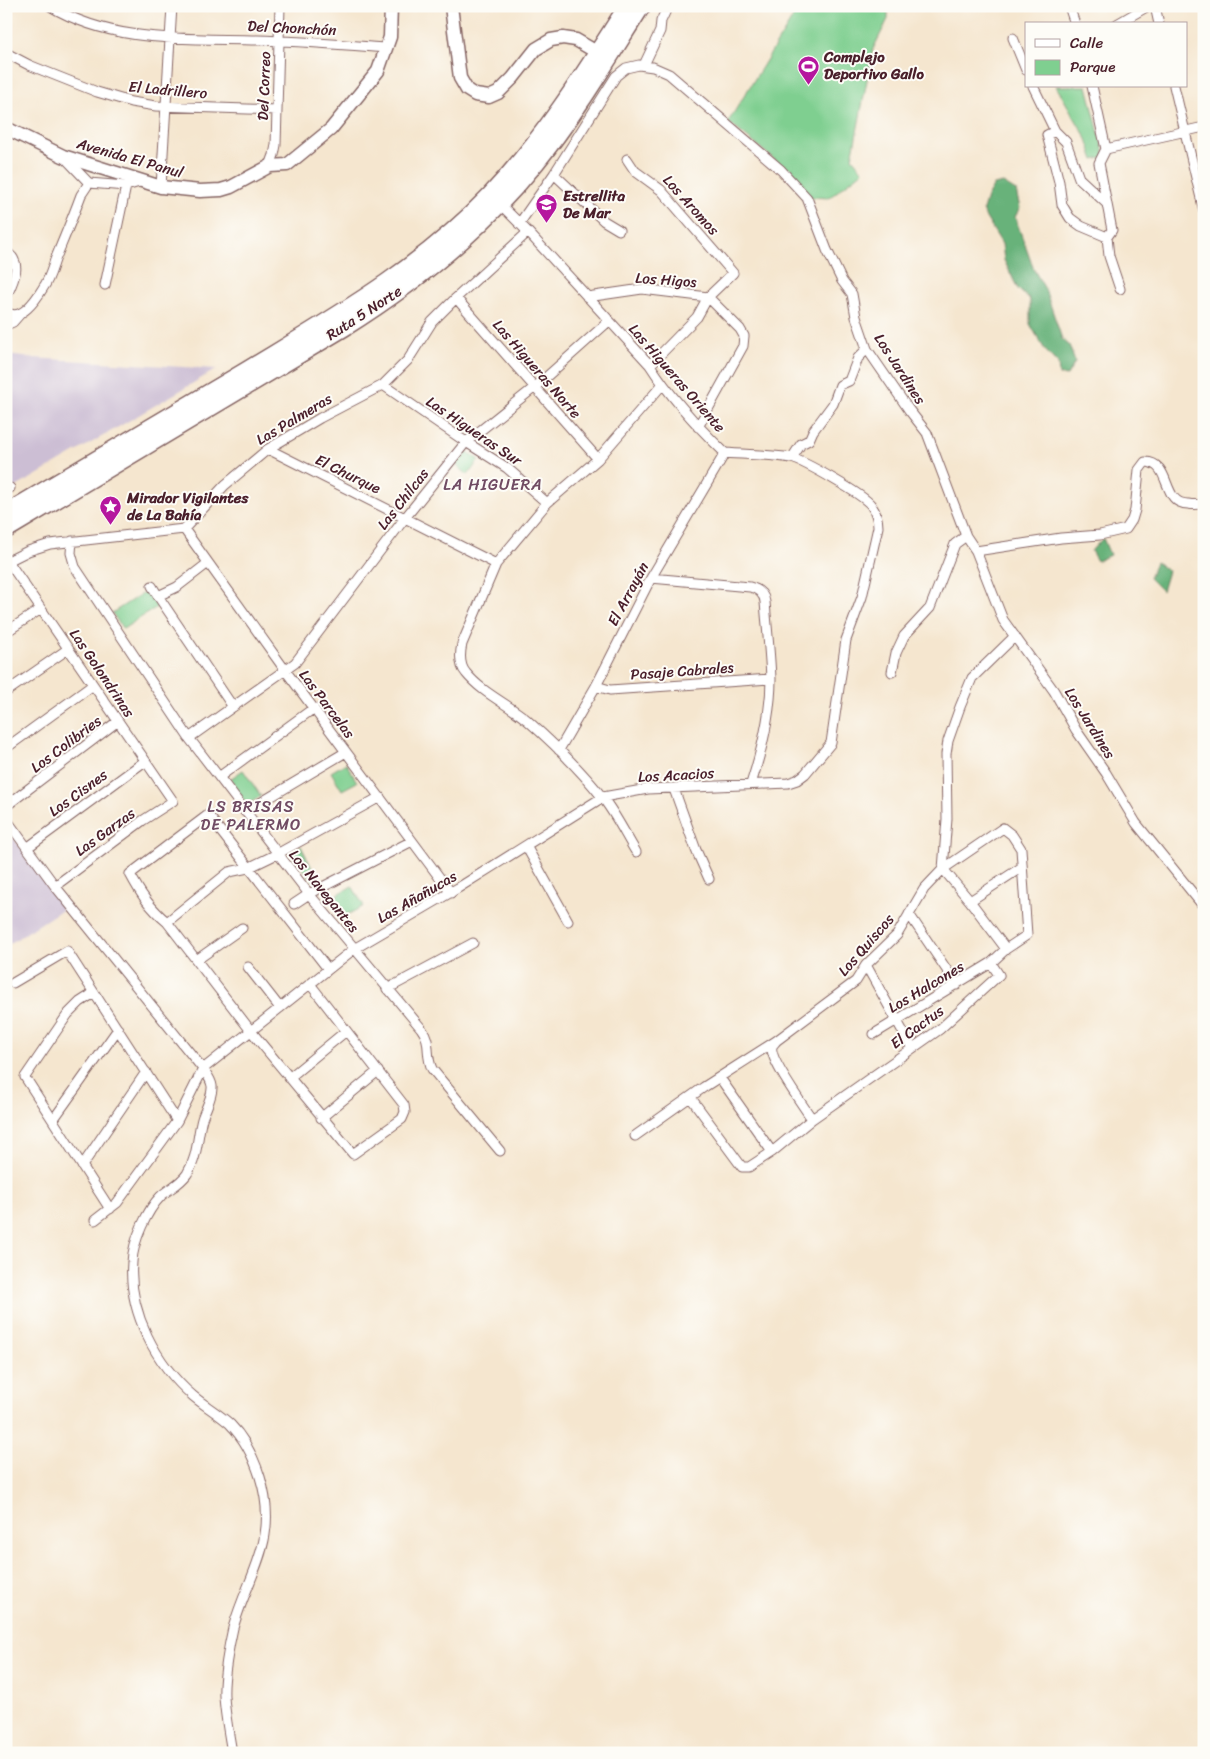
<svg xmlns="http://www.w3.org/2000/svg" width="1210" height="1759" viewBox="0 0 1210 1759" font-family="Sriracha,sans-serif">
	<rect width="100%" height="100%" fill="#fdfcf7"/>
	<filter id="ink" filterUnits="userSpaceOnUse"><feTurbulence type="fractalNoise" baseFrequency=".02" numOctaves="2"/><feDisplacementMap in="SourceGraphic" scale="10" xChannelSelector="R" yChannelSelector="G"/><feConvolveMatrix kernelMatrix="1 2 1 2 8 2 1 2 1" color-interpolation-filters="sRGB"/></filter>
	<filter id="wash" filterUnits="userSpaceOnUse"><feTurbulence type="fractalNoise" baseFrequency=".0096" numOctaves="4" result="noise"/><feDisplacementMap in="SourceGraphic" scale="20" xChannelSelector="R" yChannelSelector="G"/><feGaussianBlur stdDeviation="1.12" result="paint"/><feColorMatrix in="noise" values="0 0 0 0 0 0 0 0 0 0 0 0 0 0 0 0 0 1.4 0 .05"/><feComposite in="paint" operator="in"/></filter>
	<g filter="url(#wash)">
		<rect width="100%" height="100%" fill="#f5e6cf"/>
		<path fill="#ccbed4" d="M6 355 32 358 217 369 6 493Z
			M6 828 66 907 6 946Z"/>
		<path fill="#7fcf90" stroke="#64775e" d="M800 6H888V19L873 49 852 158 863 171 829 198 811 197 785 168 728 122Z
			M1056 86H1087L1105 157 1094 160 1087 139Z
			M466 451 479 460 468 475 456 465Z
			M146 591 157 607 123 629 112 613Z
			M346 763 357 782 342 790 331 772Z
			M243 770 261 796 247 805 230 779Z
			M301 846 318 880 315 883 288 852Z
			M352 886 364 906 341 918 330 899Z"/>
		<path fill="#67b27a" stroke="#586852" d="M1003 183 1016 191 1020 208 1015 217 1034 270 1045 289 1062 339 1069 345 1075 362 1067 376 1059 375 1058 364 1045 350 1030 324V300L1018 289 1004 260 1002 244 986 218 983 210 987 197 994 185Z
			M1103 538 1110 555 1097 561 1091 551Z
			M1156 562 1168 571 1162 591 1149 578Z"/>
	</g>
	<g filter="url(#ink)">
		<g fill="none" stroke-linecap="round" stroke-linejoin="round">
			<defs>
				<path id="street" d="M50 6C113 44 187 38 258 40 301 41 344 45 387 48
					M1069 6 1075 24
					M1155 6 1159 24
					M1117 24 1148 6
					M1013 38 1026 70
					M6 53 29 65 97 92 131 102 156 106 277 110
					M644 65 660 31 661 21 668 6
					M1033 86 1055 131 1047 135 1059 182 1062 205 1070 218 1081 226 1107 237 1112 230 1099 163 1106 149
					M1092 86 1106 149
					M1174 86 1204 211
					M1055 131 1066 142 1079 178 1107 204
					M1106 149 1204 127
					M65 158 89 183 126 186
					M627 159 635 171 661 190 733 273 708 297 697 317 650 365
					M270 166 274 155 276 145 280 6
					M554 174 604 221 619 230
					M161 187 172 6
					M519 224 554 174 616 76 626 68 639 65 653 67 669 74 781 170 807 198 827 250 842 281 852 294 856 317 867 349 909 410 927 433 966 536 976 551 1003 620 1054 691 1076 730 1106 773 1136 823 1204 907
					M1107 237 1109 256 1120 289
					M6 252C24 262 13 282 6 297
					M105 285 126 186 143 181
					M587 297 642 289 708 297 740 329 744 336 743 346 698 427
					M456 298 598 459
					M6 311C19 325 37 298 43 288 49 280 52 269 55 260 64 238 73 217 81 195L89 183
					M6 325 13 322 20 314
					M383 385 466 442 507 468 547 503
					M268 449 496 564
					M792 458 801 444 809 440 813 431 833 404 840 385 849 381 858 358 867 349
					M6 490 10 488
					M184 529 285 670 451 893
					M72 541 71 553 75 567 189 738 309 894 421 1028C432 1042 425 1054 432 1069L500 1151
					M976 551 1061 538 1100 535 1126 529 1132 520 1135 510 1139 470 1145 462C1172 462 1161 504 1188 504 1194 505 1199 505 1204 503
					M8 561 173 801 142 821 55 886
					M6 562 28 551 50 544 184 529 225 485 268 449 320 418 383 385 408 360 432 322 456 298 528 232
					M651 578 750 587C758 589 764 593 765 602 767 628 770 653 771 679 771 715 762 750 751 784
					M152 586 158 596 177 587 208 563
					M158 596 233 707
					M6 632 41 609
					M892 672 896 653 904 636 930 608 955 544 966 536
					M596 686 610 690 771 679
					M6 692 68 649
					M189 738 295 663 405 518 466 442 535 387 609 321
					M6 748 93 685
					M559 750 596 686 651 578 725 453
					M219 777 314 708
					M674 789 696 850 709 879
					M6 806 118 721
					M245 812 346 752
					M6 819 55 886 203 1069C207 1075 211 1079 212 1086 213 1097 205 1109 202 1119 197 1137 198 1157 187 1174 180 1184 170 1188 161 1196 147 1210 133 1241 132 1262 128 1312 156 1364 193 1396 205 1406 219 1414 230 1424 244 1438 254 1458 260 1477 280 1540 249 1572 233 1628 229 1645 223 1678 224 1696 225 1715 229 1734 232 1753
					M526 846 568 921
					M27 848 145 761
					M636 852C625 834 615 813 602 797 580 769 553 743 527 720 508 704 482 693 466 673 459 665 460 653 462 644L496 564 547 503 598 459 662 385
					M970 901 1022 867
					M294 904 309 894 412 841
					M909 914 957 985
					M167 922 229 872 248 868 277 854 380 797
					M198 959 242 928
					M866 965 912 1048
					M248 967 280 1008
					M13 983 67 951 177 1121
					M310 984 404 1105 405 1112 402 1119 353 1154 251 1031 167 922C150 908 140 893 130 874L208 815 328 969
					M387 989 473 943
					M94 993 80 1002 68 1014 25 1077 110 1209
					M874 1034 991 963
					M776 1041C775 1043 772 1045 772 1047 769 1059 804 1107 812 1119
					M289 1078 346 1031
					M720 1078 772 1152
					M691 1098 742 1167H749L772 1152 812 1119 940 1029 999 975 991 963 1006 949 1027 935 1021 849 1012 835 1003 828 943 869 970 901 1006 949
					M321 1118 378 1071
					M53 1120 118 1029
					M635 1136 704 1087 776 1041 856 981 866 965 897 935 924 889 943 869 947 819 946 754 948 741 960 707 972 678 1015 636
					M82 1166 146 1072
					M95 1220 117 1203 177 1121 203 1069 354 949 458 888 603 797 648 789 788 783 797 780 805 774 831 743 846 640 862 597 878 527C878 519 876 512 871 505 862 494 804 461 791 458 769 454 746 455 725 453 697 426 671 398 650 365L528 232 498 202"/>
				<path id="secondary" d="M451 6 460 78 467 90 475 95 489 97 498 93 513 78 536 49 551 40 563 38 576 40 605 57
					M6 128 63 156 161 187 200 191 221 190 231 187 270 166 287 165 331 129 378 71 390 37 391 6"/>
				<path id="highway" d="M6 513C85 467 163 419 242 373 329 320 419 270 490 195 544 138 585 72 627 6
					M6 530 344 328C416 283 483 229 536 163 576 114 608 59 642 6"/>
			</defs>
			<use href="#street" stroke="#866564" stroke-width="11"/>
			<use href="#secondary" stroke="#866564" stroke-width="15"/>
			<use href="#highway" stroke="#866564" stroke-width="19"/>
			<use href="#street" stroke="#fff" stroke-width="9"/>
			<use href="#secondary" stroke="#fff" stroke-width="12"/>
			<use href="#highway" stroke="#fff" stroke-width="16"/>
		</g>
	</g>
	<defs>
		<symbol id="stadium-pin" viewBox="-11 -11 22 30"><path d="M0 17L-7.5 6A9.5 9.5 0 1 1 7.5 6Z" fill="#b5179e" stroke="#fdfcf7"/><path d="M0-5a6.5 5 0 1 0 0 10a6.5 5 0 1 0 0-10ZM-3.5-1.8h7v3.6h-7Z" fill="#fff"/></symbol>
		<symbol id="school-pin" viewBox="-11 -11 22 30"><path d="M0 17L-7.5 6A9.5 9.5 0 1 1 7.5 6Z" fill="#b5179e" stroke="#fdfcf7"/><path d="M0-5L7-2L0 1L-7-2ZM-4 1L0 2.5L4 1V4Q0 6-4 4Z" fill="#fff"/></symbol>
		<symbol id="sight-pin" viewBox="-11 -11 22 30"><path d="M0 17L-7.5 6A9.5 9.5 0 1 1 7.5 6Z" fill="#b5179e" stroke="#fdfcf7"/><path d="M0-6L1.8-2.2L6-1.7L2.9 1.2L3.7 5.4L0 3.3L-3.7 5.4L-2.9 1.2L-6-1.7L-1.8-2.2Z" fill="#fff"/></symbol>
	</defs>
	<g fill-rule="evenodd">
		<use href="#stadium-pin" x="796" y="54" width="25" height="34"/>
		<use href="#school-pin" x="534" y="192" width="25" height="34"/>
		<use href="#sight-pin" x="98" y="494" width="25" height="34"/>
	</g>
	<g text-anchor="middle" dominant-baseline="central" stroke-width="4" stroke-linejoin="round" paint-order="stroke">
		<g font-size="15" fill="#4a1f2b" stroke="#fdfcf7">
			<text transform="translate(292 28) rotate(3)">Del Chonchón</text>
			<text transform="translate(264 86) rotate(-88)">Del Correo</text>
			<text transform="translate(168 90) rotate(5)">El Ladrillero</text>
			<text transform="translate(130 158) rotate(16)">Avenida El Panul</text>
			<text transform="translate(691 205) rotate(48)">Los Aromos</text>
			<text transform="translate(666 280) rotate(4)">Los Higos</text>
			<text transform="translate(364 313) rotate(-33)">Ruta 5 Norte</text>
			<text transform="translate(537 369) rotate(49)">Las Higueras Norte</text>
			<text transform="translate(900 369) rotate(57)">Los Jardines</text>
			<text transform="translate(677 378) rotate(49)">Las Higueras Oriente</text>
			<text transform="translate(294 419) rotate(-31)">Las Palmeras</text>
			<text transform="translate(474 431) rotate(34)">Las Higueras Sur</text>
			<text transform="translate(348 474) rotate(26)">El Churque</text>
			<text transform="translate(403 499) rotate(-52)">Las Chilcas</text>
			<text transform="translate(628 594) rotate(-62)">El Arrayán</text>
			<text transform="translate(682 671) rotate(-4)">Pasaje Cabrales</text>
			<text transform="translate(102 673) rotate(56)">Las Golondrinas</text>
			<text transform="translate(327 704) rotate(53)">Las Parcelas</text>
			<text transform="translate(1090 723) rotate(58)">Los Jardines</text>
			<text transform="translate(66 744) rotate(-37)">Los Colibries</text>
			<text transform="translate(676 775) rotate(-3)">Los Acacios</text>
			<text transform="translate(78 793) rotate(-36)">Los Cisnes</text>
			<text transform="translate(105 832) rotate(-36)">Las Garzas</text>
			<text transform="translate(324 891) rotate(51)">Los Navegantes</text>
			<text transform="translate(417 897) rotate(-30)">Las Añañucas</text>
			<text transform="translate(866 945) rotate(-49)">Los Quiscos</text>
			<text transform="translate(926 987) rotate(-31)">Los Halcones</text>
			<text transform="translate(917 1027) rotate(-36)">El Cactus</text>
		</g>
		<g font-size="15" font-weight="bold" fill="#4a1f2b" stroke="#fdfcf7" text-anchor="start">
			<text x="824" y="57">Complejo<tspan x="824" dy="17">Deportivo Gallo</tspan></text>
			<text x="563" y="196">Estrellita<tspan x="563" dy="17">De Mar</tspan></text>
			<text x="127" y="498">Mirador Vigilantes<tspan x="127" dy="17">de La Bahía</tspan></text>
		</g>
		<g font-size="16" letter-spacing="1" fill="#704b63" stroke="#fdfcf7">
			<text x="493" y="484">LA HIGUERA</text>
			<text x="251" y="806">LS BRISAS<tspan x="251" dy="18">DE PALERMO</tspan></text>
		</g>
	</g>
	<rect width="1210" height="1759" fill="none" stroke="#fdfcf7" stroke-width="25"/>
	<rect x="1025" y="22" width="162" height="65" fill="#fdfcf7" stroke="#b5a4a5"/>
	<rect x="1035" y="39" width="25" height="8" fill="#ffffff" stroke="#b5a4a5"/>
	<text x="1070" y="48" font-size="15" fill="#4a1f2b">Calle</text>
	<rect x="1035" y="60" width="25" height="15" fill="#7fcf90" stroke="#b5a4a5"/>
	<text x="1070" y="72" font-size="15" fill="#4a1f2b">Parque</text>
</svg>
